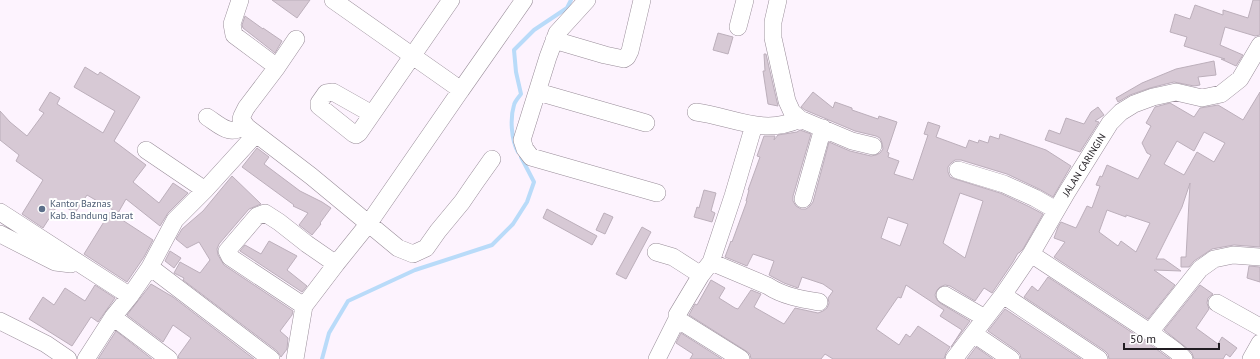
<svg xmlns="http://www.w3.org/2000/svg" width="1260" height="359" viewBox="0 0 1260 359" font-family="'PT Sans',sans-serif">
	<rect width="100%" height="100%" fill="#fdf3fe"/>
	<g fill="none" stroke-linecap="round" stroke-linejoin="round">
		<path stroke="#b9dbf9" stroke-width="4" d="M518 152C511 139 510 118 514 105 515 101 519 97 521 94L516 72 514 50 534 30 567 8 571 0
			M322 359 329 333 348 301 415 270 492 245 513 224 527 202 534 182 521 157"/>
	</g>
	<path fill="#d7c9d5" stroke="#bcafbb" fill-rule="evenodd" d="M272 0H310L297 18Z
		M1253 0H1260V35L1255 36 1225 27 1220 45 1243 55 1236 66 1221 59H1225L1184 46 1187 37 1170 32 1175 14 1190 19 1195 5 1223 15V10L1248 18Z
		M245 16 263 29V28L282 41 275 53 243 28 242 25Z
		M718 33 733 37 728 54 713 50Z
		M764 54H766L778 106 768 104 763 71H765Z
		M1214 61 1216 75 1198 77 1200 85 1194 86 1174 82 1150 88 1130 95 1118 102 1116 98 1142 83 1176 69Z
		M85 67 98 75 100 72 140 97 114 141 146 165 133 182 159 203 173 183 188 193 168 213 160 226 126 199 118 213 87 195 75 213 59 203 43 228 22 214 43 180 16 161 19 155 0 140V111L10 122 27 136 44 113 39 110 50 92 60 98 57 104 103 133 115 111 74 87Z
		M813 92 833 108 835 102 852 108V110L878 119 879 116 897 122 887 152 889 153 888 157 899 161 894 174 913 180 928 135 924 134 928 122 940 126 936 137 966 148 969 140 978 143 979 140 988 143 990 136 999 139 1000 134 1046 150 1071 166 1053 197 1039 189 1007 174 961 160H955L951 163 948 167V172L950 177 955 179 1000 193 1030 207 1043 214 1023 249 1019 253H1018L1013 262 992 293 984 288 975 301 950 286 945 285 940 287 937 290 935 295 937 300 940 303 970 321 951 347 962 330 940 316 944 310 906 285 901 298 898 297 876 329 899 345 906 334 910 337 918 326 950 347 946 353 944 359H833L825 354 821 359H751L750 354 746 351 689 315 695 304 697 305 711 280 725 288 719 298 735 308 738 309 751 290 761 294 754 307 784 324 795 308 818 313 823 311 827 308 829 303 828 298 833 291 823 284 802 277 798 288 784 283 769 275 774 261 753 254 747 266 725 257 731 241 732 242 747 201H746L749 190H748L760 157 757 156 764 136H775L774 140 778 135 797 132 800 130 811 134 793 196V201L796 206 801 209H806L810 206 813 202 829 142 850 151 871 156 876 155 880 153 883 149 882 143 880 138 876 136 855 131 805 110 801 107ZM960 193 983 201 965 258 943 243ZM888 217 908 224 900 246 881 238Z
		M1260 92V247L1234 245 1212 249 1194 261 1189 267H1181V257H1186L1190 183 1182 207 1156 259H1164L1181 271 1154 270 1175 285 1148 319 1054 257 1065 242 1054 238 1058 227 1061 222 1076 228 1087 206 1092 208 1100 186 1096 185 1100 176 1102 177 1107 165 1138 179 1151 155 1147 153 1142 143 1151 126 1146 123 1155 107 1170 103 1194 117 1200 108 1218 105 1243 120ZM1204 132 1225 143 1214 162 1197 152 1184 175 1164 164 1177 141 1194 151ZM1107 210 1126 217V215L1150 223 1136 252 1121 241 1118 246 1099 232Z
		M1098 107 1104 115 1095 121 1099 122 1080 152 1045 140 1049 130 1060 134 1066 118 1084 124 1091 112Z
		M257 148 269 157 264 164 300 191 322 202 331 208 320 223 321 224 312 235 299 225 308 213 293 206 294 205 242 167Z
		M232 176 261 204 249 209 219 244 217 249 218 255 224 265 293 311 292 315 280 331 288 338 287 349 281 357 277 351 183 280 184 278 174 273 180 262 200 273 210 260 199 242 187 248 176 239 182 229 203 211Z
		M704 190 716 193 711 211 715 213 712 222 694 217 697 207 699 208Z
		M547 209 597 236 592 245 543 218Z
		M110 212 153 240 144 257 127 282 84 254Z
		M604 213 613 217 605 234 596 230Z
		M642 227 651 232 626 279 616 274Z
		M269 241 297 256 287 270 307 286 302 292 240 251 245 245 261 254Z
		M170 251 181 258 174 268 165 261Z
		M1249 266 1260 267V282L1247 278Z
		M1048 277 1145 341 1170 359H1109L1108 354 1105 351 1024 297 1032 286 1038 291Z
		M151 284 173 297 254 359H179L178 356 191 338 173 325 163 342 127 315Z
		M95 285 115 298 98 322 91 317 72 346 29 319 43 297 54 305 65 288 85 301Z
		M1200 285 1213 294 1208 298 1207 303 1209 309 1196 328 1218 344 1222 337 1237 348 1230 357 1226 354 1223 359H1194L1192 353 1188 349 1164 330Z
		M1005 309 1081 359H1021L1020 354 1017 351 988 331Z
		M116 331 152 359H98Z
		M681 333 722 359H690L693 354 676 343Z
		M976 347 993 359H967Z"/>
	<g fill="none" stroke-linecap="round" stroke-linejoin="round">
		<defs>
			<path id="minor" d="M240 0 232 24 234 35 277 67
				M333 0 461 90 524 0
				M587 0 557 33 548 57 522 140 525 149 531 157 657 193
				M778 0 773 22V38L787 101 792 112 800 119 852 141 873 146
				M738 27 745 0
				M296 39 277 67 246 108 242 116 241 119 247 127 311 176 398 248 413 254 426 248 438 231 462 202 475 183 492 159
				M554 40 605 55 624 59 627 57 630 51 642 0
				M538 92 646 123
				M696 112C733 117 763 136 800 119
				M372 114 333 92 326 93 319 103V106L354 134 356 135 359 133 451 0
				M207 117C221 126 230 137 245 125
				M146 150 205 190
				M958 170 1004 184 1035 198 1056 210
				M803 199 823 128
				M0 212 130 296
				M0 234 55 262 71 264
				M656 252 673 257 701 275
				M1031 254 1151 333 1154 327 1200 269 1214 259 1233 255 1260 257
				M711 262 768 286C783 296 801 299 819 302
				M336 264 307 244 279 222 265 213 257 216 227 251 230 257 304 306 336 264 369 223 461 90
				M150 267 271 359
				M945 295 985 318
				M1003 295 1099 359
				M1217 303 1260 327
				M113 317 169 359
				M0 321 46 344 68 359
				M1151 333C1158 339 1180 352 1184 359
				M974 334 1011 359
				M86 359 113 317 130 296 150 267 175 220 205 190 256 134
				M295 359 304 306
				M657 359 677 319
				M741 359 677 319V315L701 275 711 262 733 196 754 125
				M954 359 1003 295 1031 254 1067 192 1110 123 1121 112 1134 104 1153 97 1176 92 1202 98 1221 94 1240 79 1260 45
				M1251 359 1260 343"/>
		</defs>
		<use href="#minor" stroke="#998d99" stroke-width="18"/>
		<use href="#minor" stroke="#fff" stroke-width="17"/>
	</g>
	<circle fill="#5c6f8a" stroke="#fff" stroke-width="1.5" cx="42" cy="209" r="4"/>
	<g text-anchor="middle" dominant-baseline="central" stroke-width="4" stroke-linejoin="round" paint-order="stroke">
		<g font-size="10" fill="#211d22" stroke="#fff">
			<text transform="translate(1084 165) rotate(-58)">JALAN CARINGIN</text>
		</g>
		<g font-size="10" fill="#4e5e75" stroke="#fff" text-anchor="start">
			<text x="50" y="203">Kantor Baznas<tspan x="50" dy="12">Kab. Bandung Barat</tspan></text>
		</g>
	</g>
	<path d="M1124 343v6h95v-6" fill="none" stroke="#211d22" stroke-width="2"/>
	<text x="1130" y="343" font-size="12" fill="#211d22" stroke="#ffffff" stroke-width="3" paint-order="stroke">50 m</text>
</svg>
